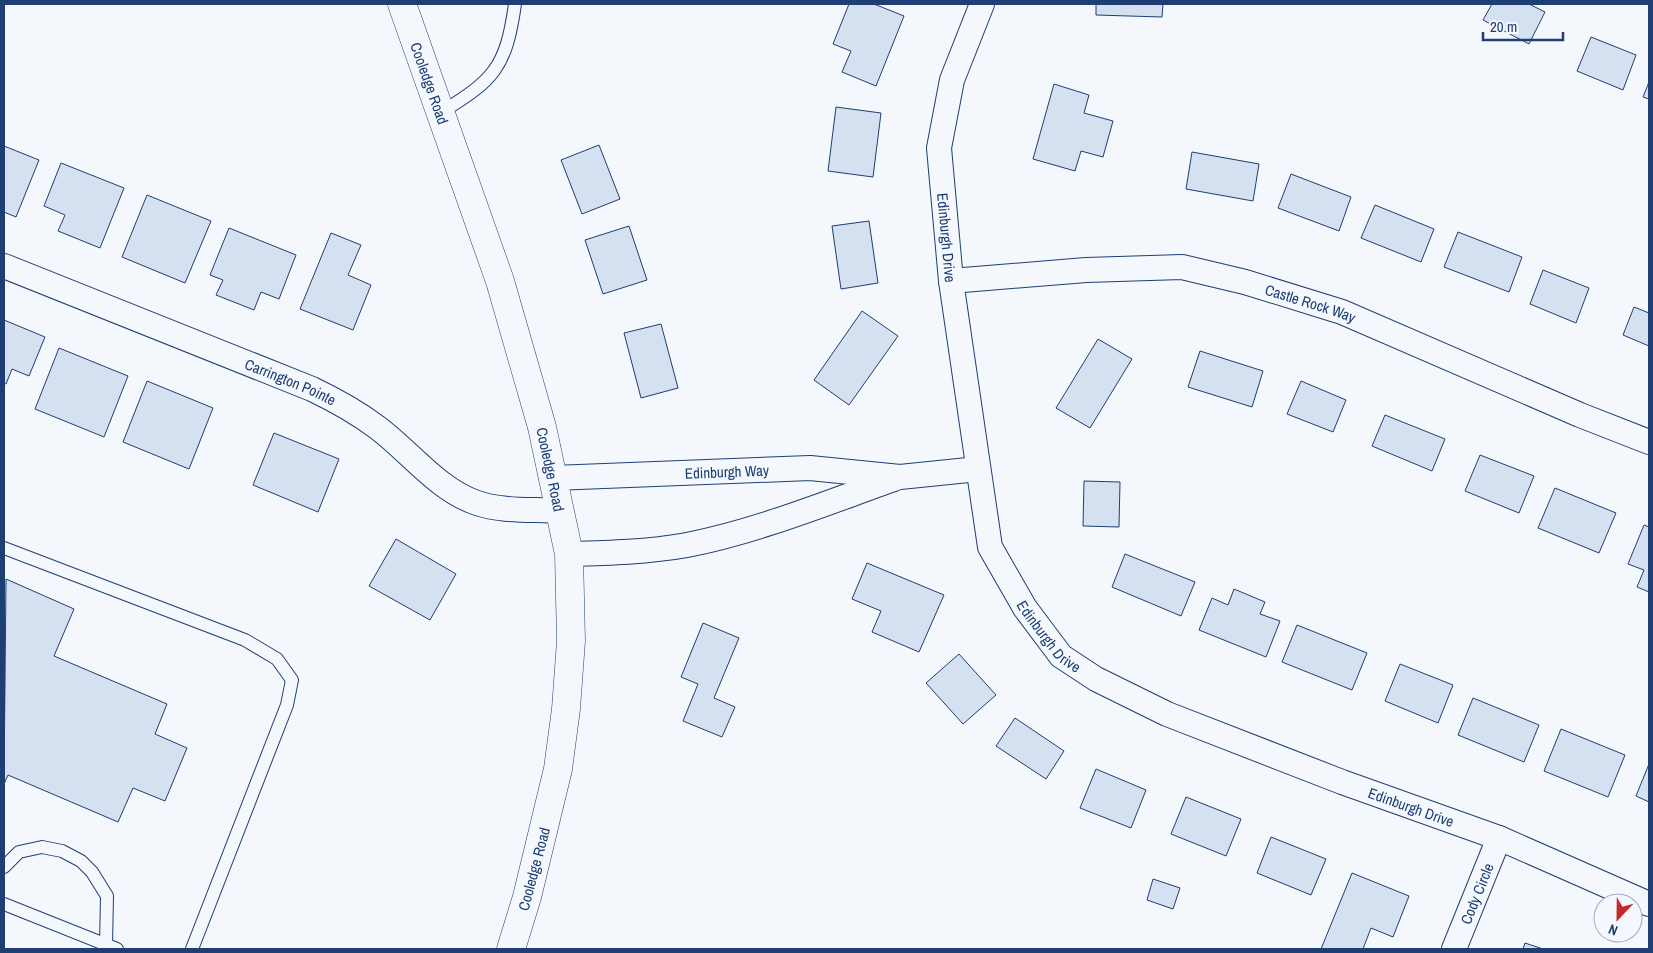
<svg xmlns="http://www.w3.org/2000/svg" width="1653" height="953" viewBox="0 0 1653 953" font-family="'Archivo Narrow',sans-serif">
	<rect width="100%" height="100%" fill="#f4f7fb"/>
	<path fill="#d5e0f0" stroke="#1d3f73" d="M849 4H874L904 16 876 86 842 72 851 51 833 44Z
		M1096 4H1163L1162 17 1096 15Z
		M1492 4H1529L1545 12 1529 44 1483 20Z
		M1591 37 1636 55 1623 90 1577 71Z
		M1649 82V99L1643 97Z
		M1054 84 1089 95 1084 113 1113 121 1103 157 1081 151 1075 171 1033 159Z
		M836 107 881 113 873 177 828 171Z
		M599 145 620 199 582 214 561 160Z
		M4 146 39 160 16 217 4 212Z
		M1192 152 1259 164 1253 201 1186 189Z
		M61 163 124 188 100 248 58 231 65 215 44 206Z
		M1291 174 1351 197 1339 231 1278 208Z
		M147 195 211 221 185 283 122 257Z
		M1375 205 1434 229 1421 262 1361 238Z
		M869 221 878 283 841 289 832 226Z
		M629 226 647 280 603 294 585 240Z
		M229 228 296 255 279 299 261 292 254 310 216 295 223 280 210 275Z
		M1458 232 1522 257 1509 292 1444 267Z
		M331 233 361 245 348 275 371 285 353 330 300 309Z
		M1543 270 1589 288 1576 323 1530 304Z
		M1634 307 1649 313V346L1623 335Z
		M862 311 898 336 849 405 814 380Z
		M4 320 45 337 29 376 12 369 6 384 4 383Z
		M661 324 678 388 641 398 624 333Z
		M1098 339 1132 359 1090 428 1056 408Z
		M59 348 128 376 104 437 35 409Z
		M1200 351 1263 371 1252 407 1188 387Z
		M147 381 213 408 189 469 123 442Z
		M1301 381 1346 400 1333 432 1287 414Z
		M1385 415 1445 439 1432 471 1372 446Z
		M274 433 339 459 318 512 253 485Z
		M1480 455 1534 476 1519 513 1465 491Z
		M1084 481 1120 482 1119 527 1083 526Z
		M1555 488 1616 513 1599 553 1538 528Z
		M1644 525 1649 527V592L1637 587 1644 570 1628 564Z
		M396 539 456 574 430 620 369 586Z
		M1125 554 1195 582 1181 616 1112 587Z
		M867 563 944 595 919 652 872 632 881 611 852 599Z
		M6 579 74 609 54 656 167 704 155 734 187 748 165 801 133 788 118 822 8 775 4 784Z
		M1234 589 1265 602 1260 614 1280 621 1266 657 1199 630 1212 598 1228 605Z
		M703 623 739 638 714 698 735 707 722 737 683 721 698 684 681 677Z
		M1297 625 1367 653 1352 690 1282 662Z
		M959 654 996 695 963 724 926 683Z
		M1400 664 1453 685 1438 723 1385 701Z
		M1473 698 1539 725 1524 762 1458 735Z
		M1015 718 1064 751 1046 779 996 746Z
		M1561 729 1625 755 1608 797 1544 771Z
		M1649 764V802L1636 796Z
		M1096 769 1146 790 1131 828 1080 808Z
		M1186 797 1241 819 1226 856 1171 834Z
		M1271 837 1326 859 1311 895 1257 873Z
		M1352 873 1409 896 1393 937 1371 928 1363 949H1321Z
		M1153 879 1180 888 1173 909 1147 900Z
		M1525 943 1543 949H1523Z"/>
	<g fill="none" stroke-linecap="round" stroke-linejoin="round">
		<defs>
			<path id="lane" d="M440 113C494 80 506 68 515 4
				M4 548 245 640 277 659 292 680 287 705 192 949
				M4 867 19 852 42 847 62 851 81 861 92 872 107 896 106 945
				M4 904 117 949"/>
			<g id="street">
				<path id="s1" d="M982 4 952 80 939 148 951 281 990 547 1025 608 1061 656 1096 679 1167 714 1342 782 1499 838 1649 904"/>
				<path id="s2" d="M4 266 312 389C335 400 357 412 378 428 410 452 438 490 477 503 503 512 533 509 560 511"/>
				<path id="s3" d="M951 281 1086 270 1182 267 1245 282 1342 312 1580 415 1649 442"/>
				<path id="s4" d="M553 478 810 468 900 477 978 469"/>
				<path d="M569 554C608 553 648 552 687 545 758 531 826 503 894 479"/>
				<path id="s5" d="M1454 949 1499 838"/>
			</g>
			<g id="secondary">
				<path id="s6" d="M402 4 500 281 542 427 569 554 571 641 566 709 558 769 527 897 511 949"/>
			</g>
		</defs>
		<use href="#lane" stroke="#1d3f73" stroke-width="14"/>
		<use href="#street" stroke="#1d3f73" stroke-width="26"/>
		<use href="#secondary" stroke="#1d3f73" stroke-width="29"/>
		<use href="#lane" stroke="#f4f7fb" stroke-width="12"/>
		<use href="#street" stroke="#f4f7fb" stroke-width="24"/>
		<use href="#secondary" stroke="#f4f7fb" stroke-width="28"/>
	</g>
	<g text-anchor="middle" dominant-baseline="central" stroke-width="4" stroke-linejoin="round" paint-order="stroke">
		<g font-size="15" fill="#1d3f73" stroke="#f4f7fb">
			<text stroke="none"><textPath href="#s6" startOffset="84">Cooledge Road</textPath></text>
			<text stroke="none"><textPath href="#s1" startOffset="241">Edinburgh Drive</textPath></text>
			<text stroke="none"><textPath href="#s3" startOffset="365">Castle Rock Way</textPath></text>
			<text stroke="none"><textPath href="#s2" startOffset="309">Carrington Pointe</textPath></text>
			<text stroke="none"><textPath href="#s6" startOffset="489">Cooledge Road</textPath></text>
			<text stroke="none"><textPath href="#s4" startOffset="174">Edinburgh Way</textPath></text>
			<text stroke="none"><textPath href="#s1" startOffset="661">Edinburgh Drive</textPath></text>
			<text stroke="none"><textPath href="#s1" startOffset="1066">Edinburgh Drive</textPath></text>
			<text transform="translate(534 869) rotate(-75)">Cooledge Road</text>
			<text stroke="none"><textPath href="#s5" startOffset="60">Cody Circle</textPath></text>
		</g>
	</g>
	<rect width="1653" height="953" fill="none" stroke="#1d3f73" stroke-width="10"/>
	<g transform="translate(1618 918) rotate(202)"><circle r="24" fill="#f4f7fb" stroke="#9eadc5"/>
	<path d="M0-4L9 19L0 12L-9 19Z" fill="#c62828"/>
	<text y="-8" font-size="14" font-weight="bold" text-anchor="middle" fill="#1d3f73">N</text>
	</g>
	<path d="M1483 32v8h80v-8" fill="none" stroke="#1d3f73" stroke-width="2.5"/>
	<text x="1490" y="32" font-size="15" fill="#1d3f73" stroke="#f4f7fb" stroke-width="4" paint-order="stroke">20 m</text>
</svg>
